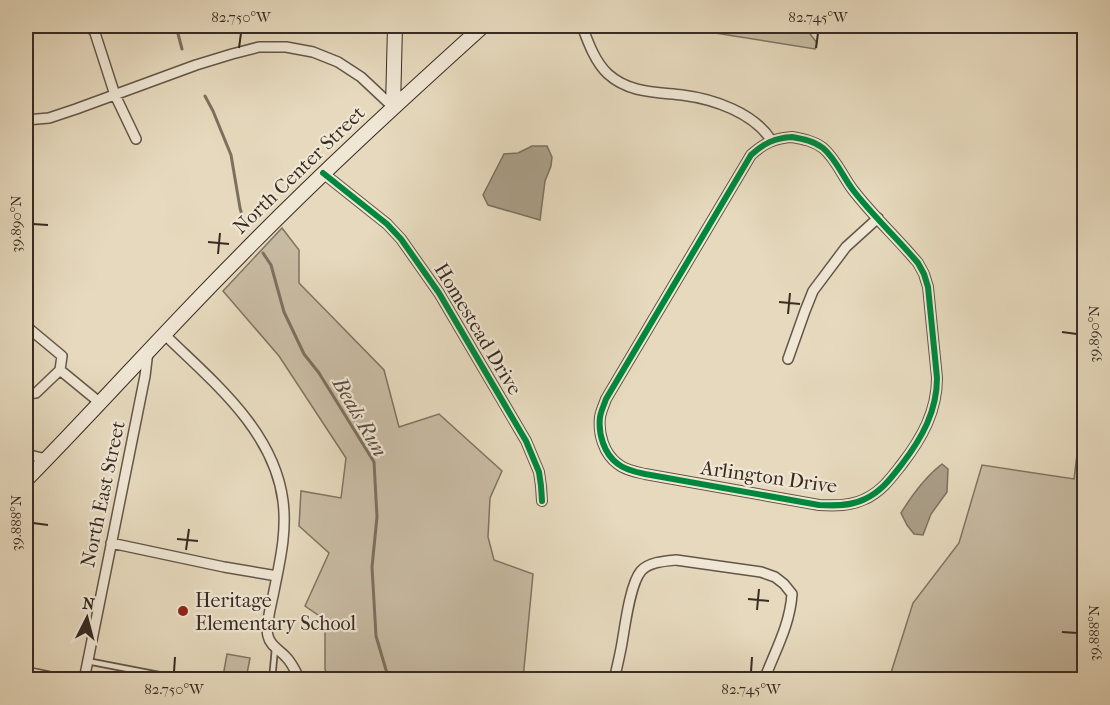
<svg xmlns="http://www.w3.org/2000/svg" width="1110" height="705" viewBox="0 0 1110 705" font-family="'IM FELL French Canon',serif">
	<rect width="100%" height="100%" fill="#e6d9bd"/>
	<filter id="stains"><feTurbulence type="fractalNoise" baseFrequency=".00333" numOctaves="4"/><feColorMatrix values="0 0 0 0 .2 0 0 0 0 .09 0 0 0 0 .02 0 0 0 .5 -.17"/></filter>
	<radialGradient id="worn" r=".72"><stop offset=".6" stop-color="#630" stop-opacity="0"/><stop offset="1" stop-color="#630" stop-opacity=".3"/></radialGradient>
	<path fill="#c8bba3" stroke="#807362" stroke-width="1.5" d="M671 26H804L817 43 815 49Z
		M282 228 299 250V283L384 370 399 427 439 414 502 471 490 498 488 537 494 560 533 574 523 679H328L325 669V620L305 606 329 553 299 526 301 491 341 498 346 458 279 356 223 291Z
		M1084 397V679H889L913 603 959 543 982 465 1074 479Z
		M227 654 250 658 246 679 223 676Z"/>
	<path fill="#aa9e88" stroke="#7c705f" stroke-width="1.5" d="M532 146H547L552 157 551 166 545 181 540 220 488 205 483 195 504 154 518 153Z
		M942 464 948 469 947 492 931 514 923 535 914 534 907 525 901 513C912 495 925 477 942 464Z"/>
	<g fill="none" stroke-linecap="round" stroke-linejoin="round">
		<path stroke="#7c705f" stroke-width="3" d="M177 26V30L182 49
			M205 96 213 111 231 155 240 208 245 226
			M263 253 271 265 284 312 304 354 319 373 374 462 377 517 372 567 376 636 389 680"/>
		<defs>
			<path id="lane" d="M87 661 185 680
				M272 680 275 648"/>
			<path id="street" d="M90 26 95 33 115 95 136 139
				M582 26C588 42 595 62 608 74 629 93 656 92 682 95 714 99 754 113 771 140
				M26 120 49 118 76 109 196 65 232 54 259 47H286L313 52 338 62 361 77 393 107
				M792 137C803 139 814 141 823 148 836 159 843 177 853 190 873 216 897 238 918 263L924 274 928 287 937 378C937 411 922 438 902 464 891 478 882 491 865 499 851 506 835 506 819 505L645 474C636 472 625 470 618 464 604 454 598 434 600 417 601 411 604 405 606 399L751 155C764 143 775 138 792 137Z
				M323 173 387 224 401 239 439 293 526 441 539 472 541 486 542 501
				M26 326 62 356 60 370 99 402
				M164 334C212 381 274 430 283 501 287 532 280 561 274 591 272 602 265 626 268 636 270 646 280 650 286 657 292 663 296 672 300 680
				M788 359 805 311 813 291 846 247 878 218
				M26 394 36 393 60 370
				M26 454 46 459
				M111 543 224 567 277 576
				M26 672 65 680
				M84 680 145 376 148 351
				M614 680C617 667 620 655 622 643 625 626 630 584 641 571 649 562 665 561 676 560L761 572 775 577 784 584 792 594C790 625 775 651 764 680"/>
			<path id="secondary" d="M393 107 395 26
				M26 480C98 407 166 330 239 257 317 177 400 101 483 26"/>
		</defs>
		<use href="#lane" stroke="#635649" stroke-width="8"/>
		<use href="#street" stroke="#635649" stroke-width="12"/>
		<use href="#secondary" stroke="#372b22" stroke-width="16"/>
		<use href="#lane" stroke="#efe6d4" stroke-width="4.5"/>
		<use href="#street" stroke="#efe6d4" stroke-width="9"/>
		<use href="#secondary" stroke="#efe6d4" stroke-width="14"/>
		<defs>
			<path id="cycleway" d="M792 137C803 139 814 141 823 148 836 159 843 177 853 190 873 216 897 238 918 263L924 274 928 287 937 378C937 411 922 438 902 464 891 478 882 491 865 499 851 506 835 506 819 505L645 474C636 472 625 470 618 464 604 454 598 434 600 417 601 411 604 405 606 399L751 155C764 143 775 138 792 137Z
				M323 173 387 224 401 239 439 293 526 441 539 472 541 486 542 501"/>
		</defs>
		<use href="#cycleway" stroke="#efe6d4" stroke-width="10"/>
		<use href="#cycleway" stroke="#00873e" stroke-width="6"/>
	</g>
	<path fill="none" stroke="#372b22" stroke-width="2" d="M239 48 241 33M816 48 818 33M33 224 48 225M208 242 229 244M218 254 220 233M779 302 800 304M788 314 790 293M1062 332 1077 334M33 523 48 525M177 539 198 541M186 550 189 529M748 599 769 601M757 610 759 589M1062 632 1077 633M174 672 175 657M751 672 752 657"/>
	<circle fill="#8f2418" stroke="#efe6d4" stroke-width="2" cx="183" cy="611" r="6"/>
	<g text-anchor="middle" dominant-baseline="central" stroke-width="4.5" stroke-linejoin="round" paint-order="stroke">
		<g font-size="20" fill="#372b22" stroke="#efe6d4">
			<text transform="translate(299 170) rotate(-44)">North Center Street</text>
			<text transform="translate(478 329) rotate(59)">Homestead Drive</text>
			<text transform="translate(769 477) rotate(8)">Arlington Drive</text>
			<text transform="translate(103 494) rotate(-78)">North East Street</text>
		</g>
		<g font-size="20" fill="#372b22" stroke="#efe6d4" text-anchor="start">
			<text x="195" y="600">Heritage<tspan x="195" dy="23">Elementary School</tspan></text>
		</g>
		<g font-size="21" font-style="italic" fill="#5a4e41" stroke="#efe6d4">
			<text transform="translate(360 417) rotate(60)">Beals Run</text>
		</g>
	</g>
	<rect width="1110" height="705" fill="none" stroke="#e6d9bd" stroke-width="66"/>
	<g transform="translate(87 618) rotate(6)" stroke="#efe6d4" stroke-width="4.5" paint-order="stroke">
	<path d="M0-4.5L10 22L0 15L-10 22Z" fill="#372b22"/>
	<text y="-9" font-size="16" font-weight="bold" text-anchor="middle" fill="#372b22">N</text>
	</g>
	<rect x="33" y="33" width="1044" height="639" fill="none" stroke="#372b22" stroke-width="2"/>
	<g font-size="15" text-anchor="middle" fill="#372b22">
		<text x="241" y="22">82.750°W</text>
		<text x="818" y="22">82.745°W</text>
		<text transform="translate(16 224) rotate(-90)" y="5">39.890°N</text>
		<text transform="translate(1094 334) rotate(-90)" y="5">39.890°N</text>
		<text transform="translate(16 523) rotate(-90)" y="5">39.888°N</text>
		<text transform="translate(1094 633) rotate(-90)" y="5">39.888°N</text>
		<text x="174" y="694">82.750°W</text>
		<text x="751" y="694">82.745°W</text>
	</g>
	<rect width="100%" height="100%" filter="url(#stains)"/>
	<rect width="100%" height="100%" fill="url(#worn)"/>
</svg>
